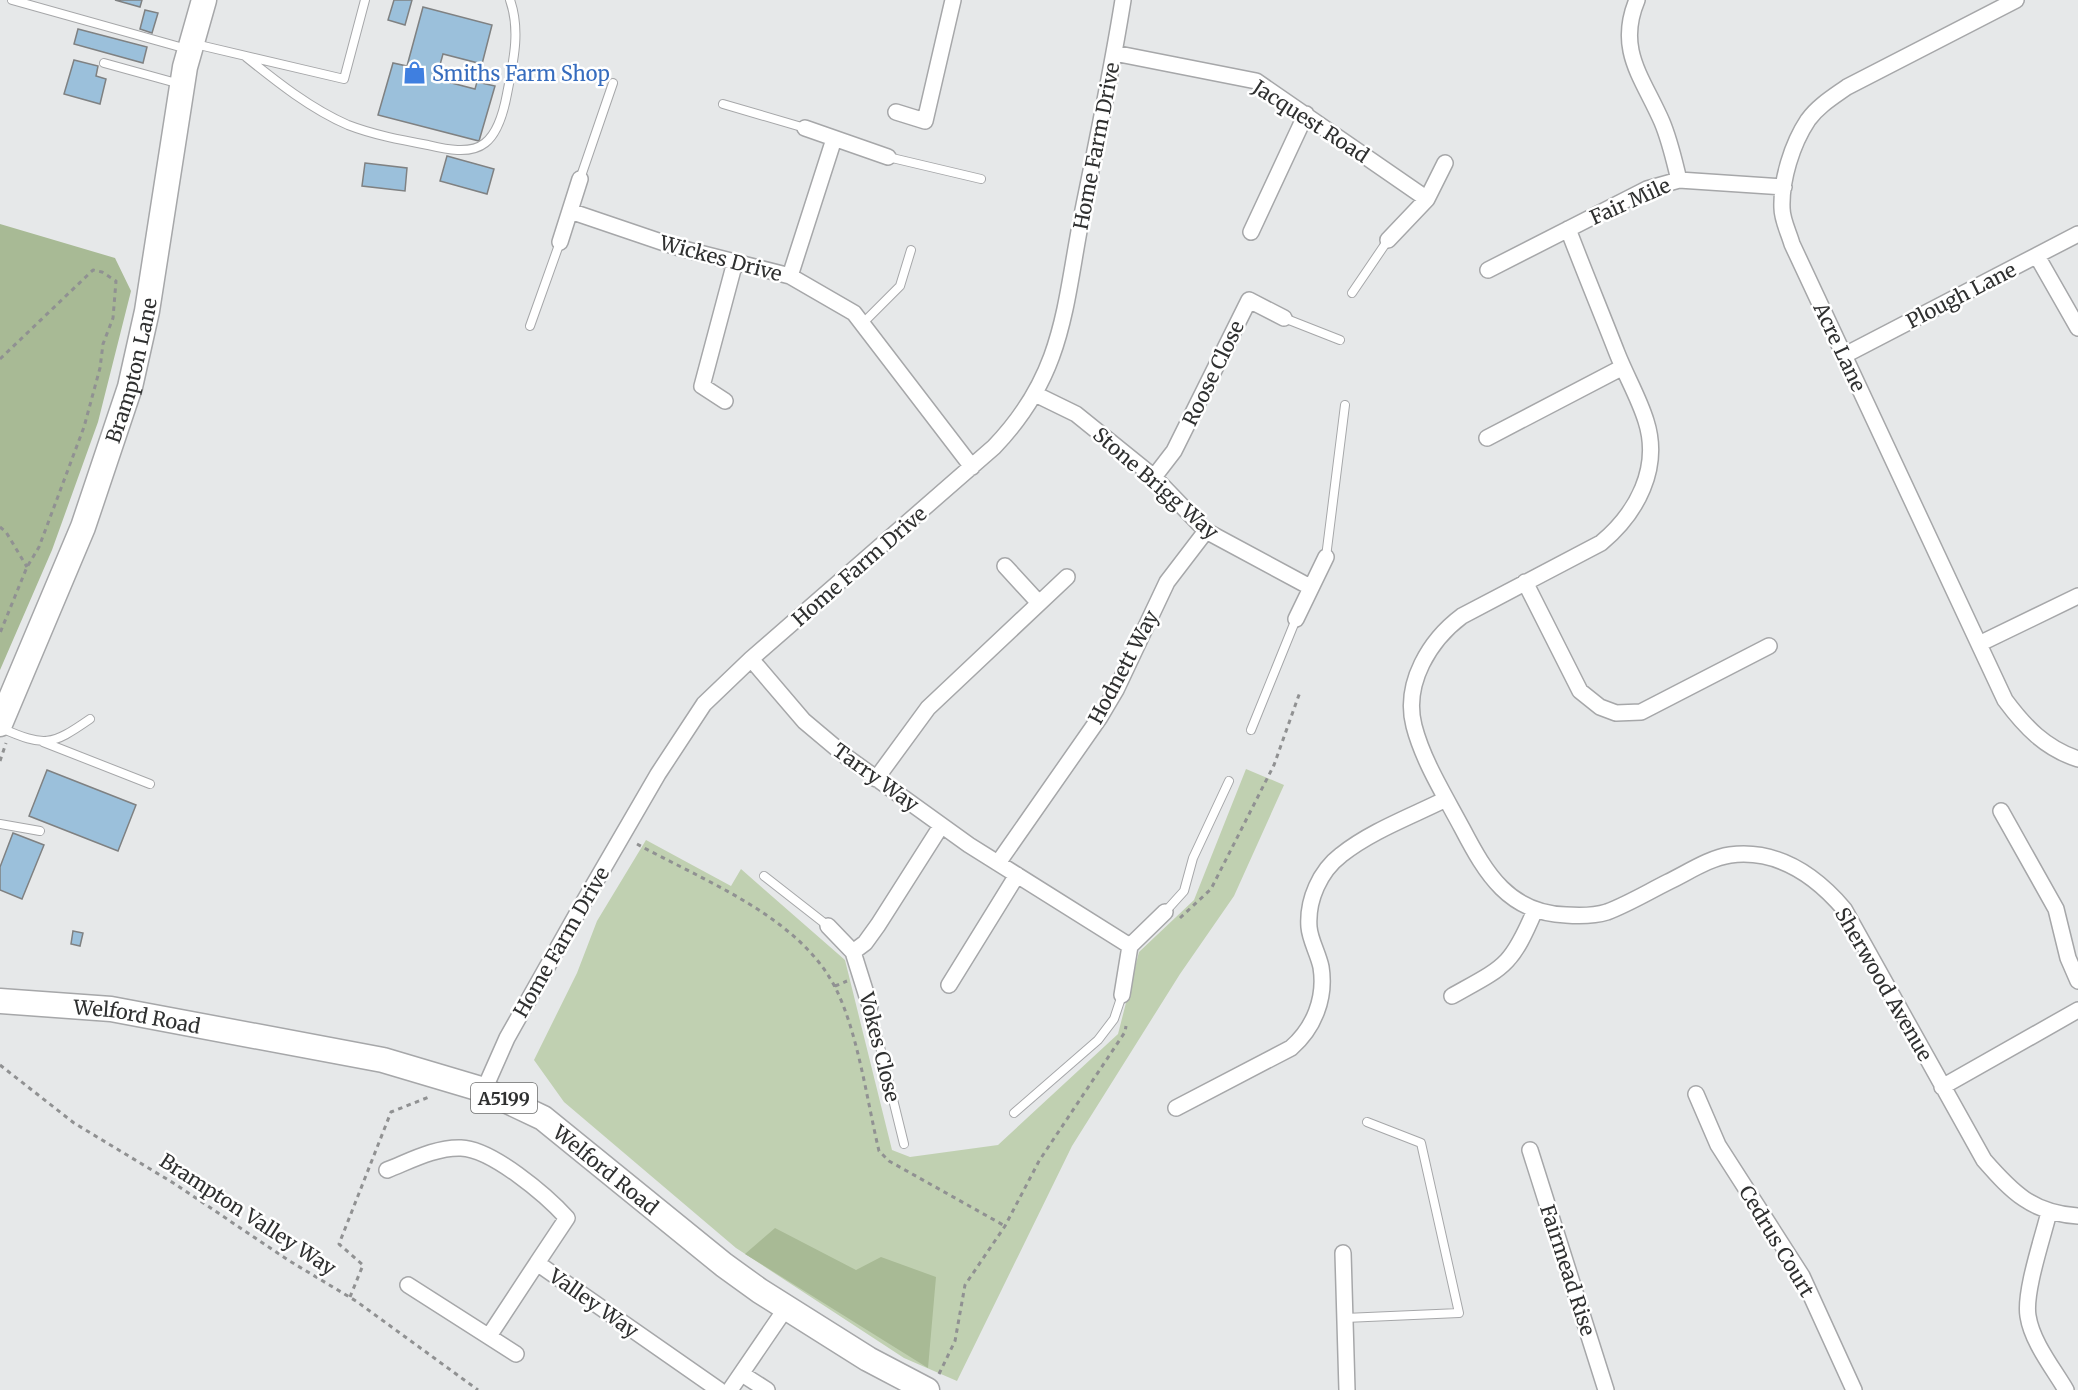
<svg xmlns="http://www.w3.org/2000/svg" width="2078" height="1390" viewBox="0 0 2078 1390" font-family="Merriweather,serif">
	<rect width="100%" height="100%" fill="#e6e8e9"/>
	<path fill="#c0d0b1" d="M1246 769 1284 785 1234 896 1180 974 1072 1146 957 1381 904 1358 736 1248 564 1102 534 1060 577 973 597 921 646 840 731 886 741 869 845 960 892 1150 910 1157 998 1145 1118 1034 1139 952 1194 900Z"/>
	<path fill="#a8ba95" d="M0 224 115 258 131 291 98 422 52 550 0 670Z
		M775 1228 856 1270 881 1257 936 1277 928 1368 745 1254Z"/>
	<path fill="#9bc0db" stroke="#7f8182" stroke-width="1.5" d="M115 0H142L140 7Z
		M394 0H412L405 25 388 20Z
		M423 7 492 25 482 64 443 54 436 79 475 89 477 82 495 86 479 141 378 115 393 63 407 66Z
		M145 10 158 13 152 33 140 29Z
		M78 29 147 47 143 63 74 44Z
		M74 60 98 66 96 76 106 79 100 104 64 94Z
		M447 156 494 169 487 194 440 181Z
		M365 163 407 168 405 191 362 186Z
		M47 770 136 805 118 851 29 816Z
		M13 833 44 845 22 899 0 890V867Z
		M73 931 83 933 80 946 71 944Z"/>
	<g fill="none" stroke-linecap="round" stroke-linejoin="round">
		<defs>
			<path id="lane" d="M12 0 187 49
				M195 44 344 79 365 0
				M246 57C277 82 311 109 348 125 374 135 401 140 428 145 445 149 470 155 485 143 498 133 504 110 507 94 513 63 521 31 510 0
				M104 63 180 84
				M723 104 805 128
				M888 157 981 179
				M580 179 613 83
				M1352 293 1388 240
				M1284 318 1340 340
				M862 324 900 286 911 250
				M530 326 560 242
				M1326 557 1345 405
				M1 728C45 747 51 746 90 719
				M1251 730 1296 619
				M43 742 150 784
				M0 824 40 831
				M764 876 828 926
				M1165 912 1184 891 1193 858 1229 781
				M870 1006 904 1144
				M1014 1113 1098 1040 1114 1019 1122 995
				M1345 1318 1459 1313 1421 1143 1367 1122"/>
			<path id="street" d="M1637 0C1616 50 1643 78 1662 122 1670 141 1674 160 1679 180
				M2016 0 1847 87C1833 97 1818 106 1808 120 1792 144 1781 180 1782 208 1782 220 1789 233 1792 244L2005 700C2025 727 2045 748 2078 759
				M1114 53 1256 81 1427 199
				M896 112 925 121 953 0
				M805 128 888 157
				M570 211 676 247 790 276 854 313 972 467
				M1568 229C1584 271 1601 312 1617 353 1626 376 1639 398 1646 421 1661 468 1637 513 1601 543L1462 616C1430 640 1403 683 1414 726 1423 761 1445 796 1462 828 1486 874 1509 913 1566 915 1580 916 1594 916 1607 912 1628 904 1648 892 1668 882 1687 873 1709 858 1730 855 1777 849 1815 875 1844 909L1984 1160C2012 1192 2032 1213 2078 1216
				M1251 232 1306 114
				M1388 240 1427 199 1445 163
				M560 242 580 179
				M2037 256 2078 328
				M1488 270 1647 189 1679 180 1784 187
				M790 276 834 139
				M1845 355 2078 234
				M1035 394 1076 414 1154 477 1206 531 1310 587
				M725 401 702 386 735 262
				M1487 438 1623 367
				M1154 477 1174 451 1249 300 1284 318
				M1005 566 1039 603
				M1525 582 1580 691 1600 707 1616 713 1641 712 1769 646
				M1296 619 1326 557
				M1979 644 2078 596
				M751 659 804 721 848 758 969 845 1130 946
				M876 779 928 708 1067 577
				M2001 811 2056 909 2068 958 2078 981
				M998 863 1100 717 1116 690 1167 582 1206 531
				M828 926 853 952 870 1006
				M853 952 865 943 878 925 941 826
				M949 985 1017 875
				M1122 995 1130 946 1165 912
				M1452 996C1504 967 1511 967 1535 910
				M1942 1087 2078 1010
				M484 1090 507 1038 582 905 658 774 704 704 751 659 994 447C1067 371 1064 302 1084 205 1098 137 1112 69 1123 0
				M1696 1094 1718 1145 1802 1276 1854 1390
				M1176 1108 1291 1048C1314 1028 1326 998 1321 967 1318 953 1310 940 1309 927 1307 900 1320 871 1341 855 1371 831 1412 816 1446 799
				M1530 1150 1606 1390
				M387 1170C410 1161 436 1147 461 1148 492 1149 546 1195 567 1218L537 1263 719 1390
				M2049 1212C2043 1237 2024 1292 2028 1316 2032 1342 2053 1368 2066 1390
				M1343 1253 1347 1390
				M408 1285 516 1354
				M489 1336 537 1263
				M742 1374 767 1390
				M730 1390 786 1308"/>
			<g id="primary">
				<path id="s1" d="M0 724 83 527 130 387 147 311 185 67 204 0"/>
				<path id="s2" d="M0 1001 111 1009 383 1060 484 1090 543 1118 724 1265 760 1291 868 1359 927 1390"/>
			</g>
		</defs>
		<use href="#lane" stroke="#a6a7a9" stroke-width="10"/>
		<use href="#street" stroke="#a6a7a9" stroke-width="18"/>
		<use href="#primary" stroke="#a6a7a9" stroke-width="27"/>
		<path stroke="#909192" stroke-width="3" stroke-dasharray="4.5 4.5" stroke-linecap="butt" d="M0 359 93 270 102 272 116 281 113 318 103 344 100 368 84 427 39 547 27 567 0 633
			M0 527 6 532 27 567
			M0 761 6 743
			M637 844C704 881 798 916 835 987 858 1032 867 1101 879 1151L889 1161 1005 1226
			M1180 918 1211 889 1274 765 1300 692
			M835 986 847 981
			M0 1065 74 1123 175 1184 288 1260 356 1301 478 1390
			M350 1297 363 1265 339 1244 391 1112 429 1097
			M939 1374 955 1341 965 1285 1005 1226 1039 1161 1125 1032 1126 1026"/>
		<use href="#lane" stroke="#fff" stroke-width="8"/>
		<use href="#street" stroke="#fff" stroke-width="15"/>
		<use href="#primary" stroke="#fff" stroke-width="24"/>
	</g>
	<defs>
		<symbol id="shop-bare" viewBox="-9 -9 18 18"><path d="M-5-2.5h2.3a2.7 3.5 0 0 1 5.4 0H5L5.5 6h-11ZM-1.5-2.5h3a1.5 2.3 0 0 0-3 0Z" fill="#3f7fe0" stroke="#fff" stroke-width="2.5" paint-order="stroke"/></symbol>
	</defs>
	<g fill-rule="evenodd">
		<use href="#shop-bare" x="398" y="56" width="33" height="33"/>
	</g>
	<g text-anchor="middle" dominant-baseline="central" stroke-width="5" stroke-linejoin="round" paint-order="stroke">
		<rect fill="#fff" stroke="#6d6e6e" stroke-width="1.5" x="471" y="1083" width="66" height="30" rx="4.5"/>
		<g font-size="18" font-weight="bold" fill="#2f3030">
			<text x="504" y="1098">A5199</text>
		</g>
		<g font-size="20" fill="#366cbe" stroke="#fff" text-anchor="start">
			<text x="432" y="73">Smiths Farm Shop</text>
		</g>
		<g font-size="20" fill="#2f3030" stroke="#fff">
			<text transform="translate(1311 121) rotate(33)">Jacquest Road</text>
			<text transform="translate(1096 146) rotate(-79)">Home Farm Drive</text>
			<text transform="translate(1630 201) rotate(-24)">Fair Mile</text>
			<text transform="translate(721 258) rotate(15)">Wickes Drive</text>
			<text transform="translate(1961 295) rotate(-27)">Plough Lane</text>
			<text transform="translate(1840 347) rotate(65)">Acre Lane</text>
			<text stroke="none"><textPath href="#s1" startOffset="378">Brampton Lane</textPath></text>
			<text transform="translate(1213 373) rotate(-64)">Roose Close</text>
			<text transform="translate(1156 483) rotate(41)">Stone Brigg Way</text>
			<text transform="translate(859 566) rotate(-41)">Home Farm Drive</text>
			<text transform="translate(1123 667) rotate(-62)">Hodnett Way</text>
			<text transform="translate(876 777) rotate(36)">Tarry Way</text>
			<text transform="translate(561 942) rotate(-60)">Home Farm Drive</text>
			<text transform="translate(1884 984) rotate(60)">Sherwood Avenue</text>
			<text stroke="none"><textPath href="#s2" startOffset="138">Welford Road</textPath></text>
			<text transform="translate(880 1047) rotate(76)">Vokes Close</text>
			<text stroke="none"><textPath href="#s2" startOffset="640">Welford Road</textPath></text>
			<text transform="translate(248 1214) rotate(33)">Brampton Valley Way</text>
			<text transform="translate(1777 1241) rotate(59)">Cedrus Court</text>
			<text transform="translate(1568 1270) rotate(72)">Fairmead Rise</text>
			<text transform="translate(594 1303) rotate(35)">Valley Way</text>
		</g>
	</g>
</svg>
